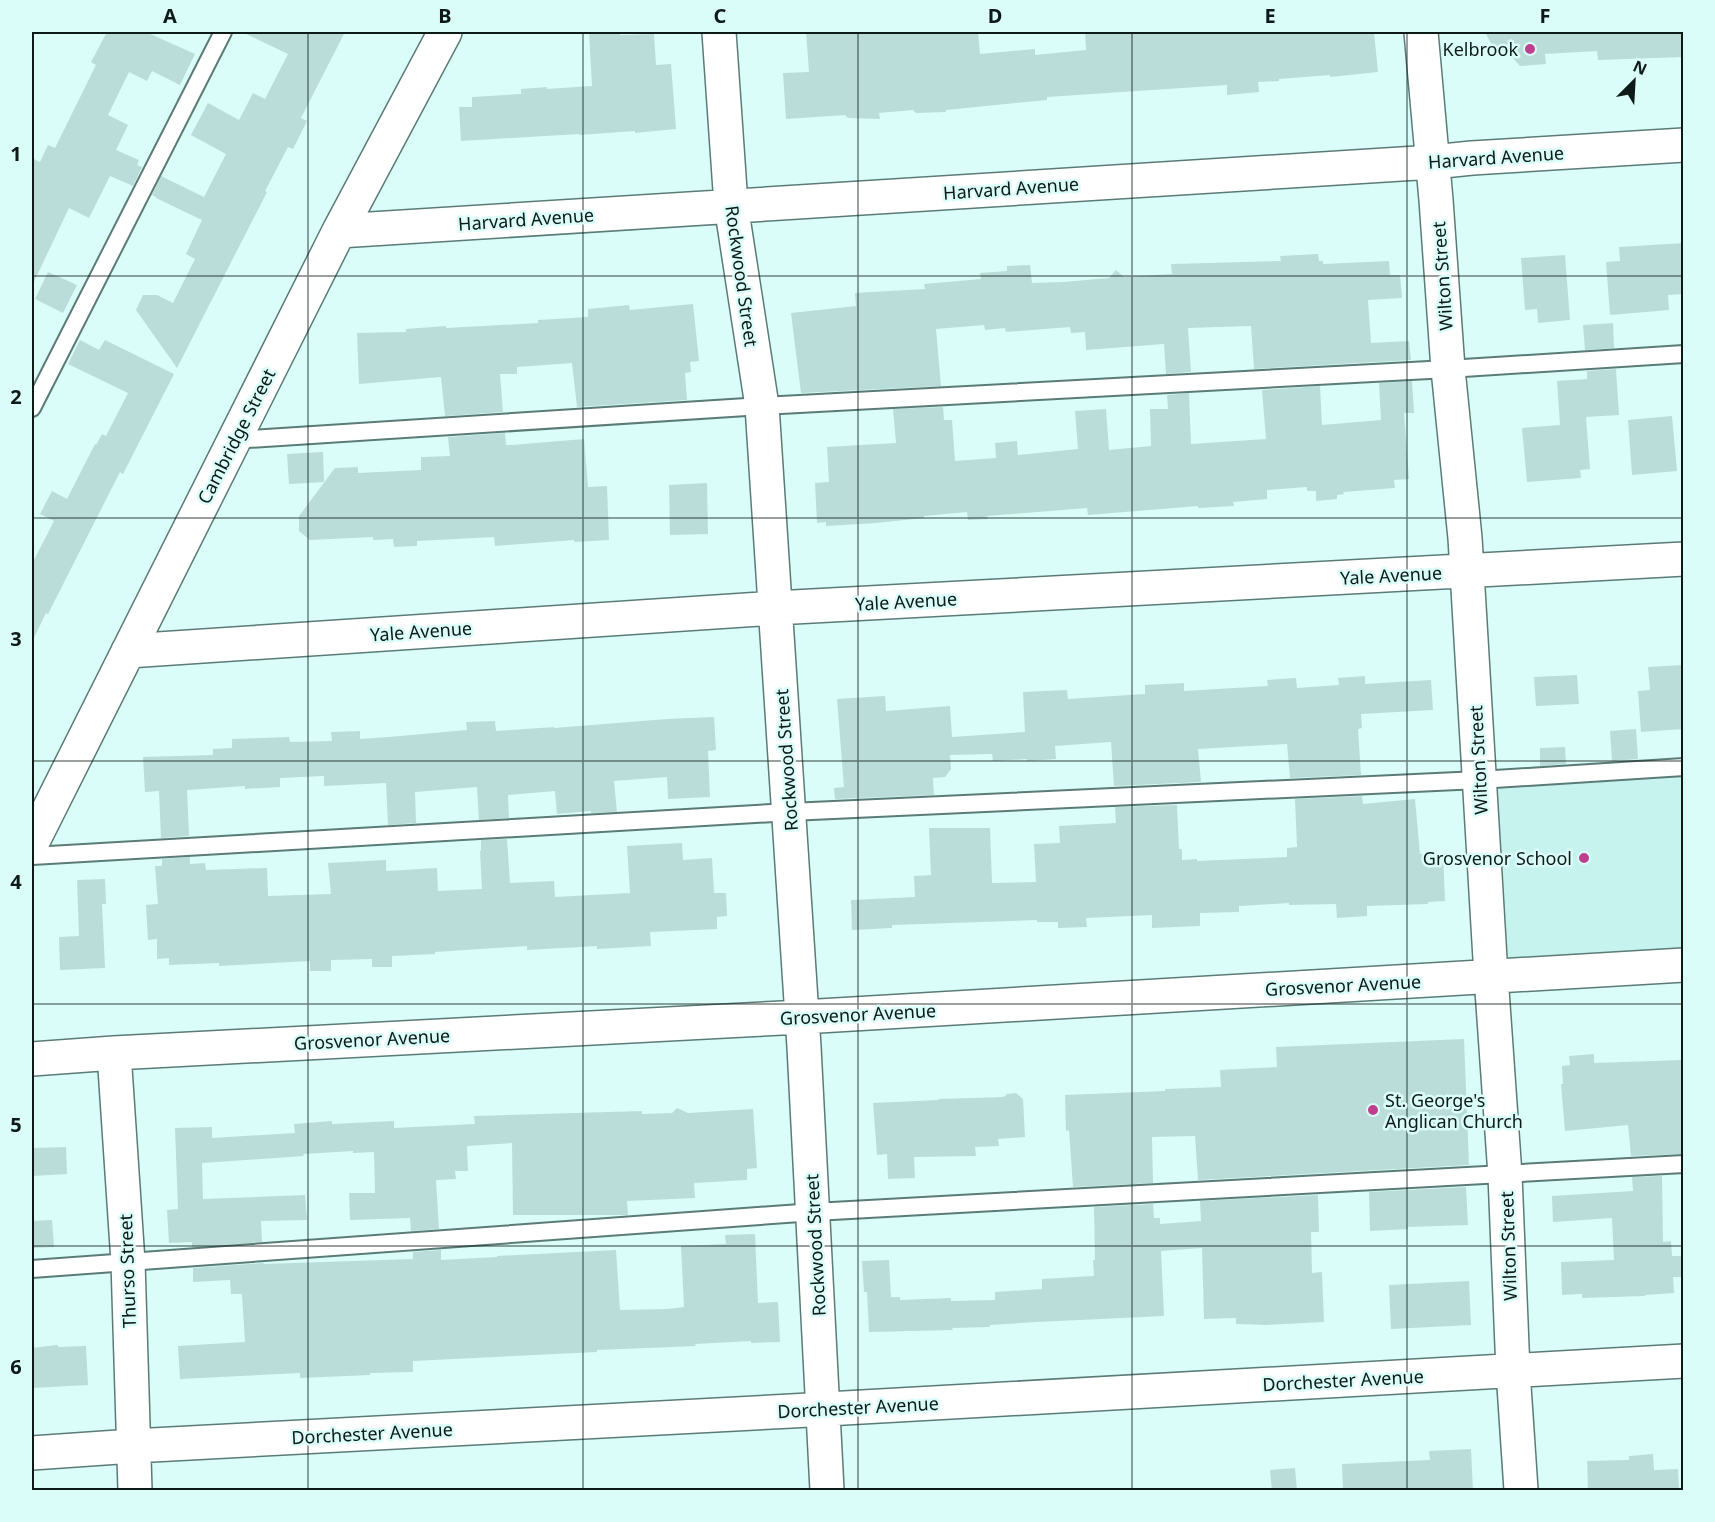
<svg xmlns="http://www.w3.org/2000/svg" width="1715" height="1522" viewBox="0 0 1715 1522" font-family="'Noto Sans',sans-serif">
	<rect width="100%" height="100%" fill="#dafdf9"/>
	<path fill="#c6f3ee" d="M1683 767V965L1491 976 1479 780Z"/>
	<path fill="#bbddd9" d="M107 32H146L195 54 180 85 152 71 147 81 129 72 108 115 128 125 116 150 139 160 137 165 142 167 133 186 110 176 89 218 69 208 32 286V158L40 162 48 145 55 148 96 65 91 62Z
		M242 32H345L301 118 307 121 293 149 288 147 265 191 267 192 177 368 136 310 143 295H157L173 303 195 259 186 254 202 220 156 198V197L152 195 161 176 204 197 226 154 191 135 208 103 239 120 253 93 265 99 288 54Z
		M589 32H620V35L654 34 656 65 671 64 676 129 635 133V131L579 135V134L461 141 459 107H472V97L521 94V89L547 87V89L592 86Z
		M806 32H978L980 54 1035 49V55L1086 50 1085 32H1374L1378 72 1330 77V75L1279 79V81L1258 82 1259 92 1227 95V85L1047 97V100L946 110V112L916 113 913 110 879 113 880 119 848 118 845 115 786 119 783 73 809 72Z
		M1485 32H1683V57L1598 60 1597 51 1545 54 1546 64 1520 66 1513 58 1497 55Z
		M1683 243V294L1668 295 1669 310 1610 315 1606 262 1620 261 1619 247Z
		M1318 254 1319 261H1323V264L1389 261 1390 275H1400L1402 298 1368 300 1371 343 1409 341 1411 360 1254 369 1251 326 1188 328 1191 372 1166 374 1164 344 1086 350 1085 332 1071 333 1070 327 1006 332 1005 328 985 330 984 325 936 329 941 386 801 393 791 313 856 306 855 293 925 289 924 284 981 279 980 273 1007 271V266L1030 265 1032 283 1064 282 1109 278 1116 270 1124 277 1172 274 1171 264 1281 261 1280 256Z
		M1565 255 1570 320 1538 323 1537 309 1525 310 1521 258Z
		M48 272 77 285 63 313 35 299Z
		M693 304 699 361 690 362 691 372 685 373 687 400 577 407 572 363 517 367V374H500L503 412 445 416 441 377 359 384 357 333 406 332V329L446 326V328L538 323V320L588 317V309L629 305 630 310Z
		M1613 323 1614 348 1585 350 1583 325Z
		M80 340 99 350 105 340 174 374 123 474 120 472 48 614 46 613 32 642V564L54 521 40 514 52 491 67 499 95 444 96 445 102 434 106 436 128 393 68 364Z
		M1616 369 1619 415 1586 417 1590 469 1580 470 1581 478 1527 482 1522 428 1560 425 1557 381 1587 379V371Z
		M1412 381 1414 413H1404L1409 479 1394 480 1395 488 1343 492 1344 494 1337 495V499L1316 501V491H1307V487L1267 490V499L1233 502 1234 506 1198 508V506L1088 515 1087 508 987 516 988 519 968 520 967 512 924 516V518L876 523 826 526V522L817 523 815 483 829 482 827 447 896 443 893 409 943 407 944 420H952L955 461 996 458 995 443 1017 441 1018 455 1078 449 1075 411 1106 409 1109 450 1151 446 1150 409H1168L1167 395 1189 393 1191 444 1266 439 1262 390 1320 386 1322 425 1381 420 1379 383Z
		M1672 416 1677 471 1632 475 1628 420Z
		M505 433 506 445H512L584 439 588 487 607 486 609 540 574 542V540L495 546 494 537 417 541V546L394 547 393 539 373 540V537L310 540 299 531V516L335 468 358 467V473L421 470V457L450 456 448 437Z
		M323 452 324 482 289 484 287 454Z
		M707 483 708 534 670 535 669 485Z
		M1683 665V729L1641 732 1638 691 1650 690 1648 667Z
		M1577 675 1579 704 1536 706 1534 677Z
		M1365 676V684L1431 680 1433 710 1361 714 1362 728 1358 729 1361 775 1290 778 1287 744 1198 749 1201 782 1114 786 1111 742 1055 746 1056 759 1027 761V759L993 761 992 754 950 755 951 769 945 777 933 778 934 795 835 799 834 788 844 787 837 699 885 696 886 711 950 706 952 737 1025 732 1023 692 1067 690 1068 699 1145 694V685L1184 683V691L1268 686 1267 680 1296 678 1297 688 1339 685 1338 678Z
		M714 717 716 750 708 751 710 797 668 799 667 777 614 781 617 812 591 813V811L557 814 555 791 508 795 509 818 479 820 477 787 415 792 416 823 388 825 386 783 324 786V776L280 778V787L245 789V786L187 790 189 836 161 838 159 791 145 792 143 757 213 755V749L232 748V739L289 737 290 742 332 741 331 732 360 731V739L389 737 467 730 466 722 495 721 496 731 554 727V728L667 719Z
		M1636 729 1638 759 1612 761 1610 731Z
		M1565 747 1566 764 1540 766V748Z
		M1362 796 1363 804 1415 799 1420 854 1443 853 1445 901 1428 902V904L1367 906V916L1337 918 1336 904 1289 905V903L1239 906V912L1200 913V926L1152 928V915L1086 918 1087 927 1058 928V922H1037V920L892 925V928L852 930 851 900 915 897 914 876 931 875 929 828H990L992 883 1036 882 1034 844 1060 843 1059 826 1116 823 1115 807 1177 805 1179 849H1182V860L1197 859V861L1287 857V848L1297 847 1295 799Z
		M507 839 510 883 554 881 555 897 630 893 627 846 682 843 683 860 712 858 714 893H726L727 916 717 917V929L650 932 651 946 597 949V946L527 950V946L435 952V954L392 956V967H372V959L331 960V971H310V961L219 966V963L169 965V958L157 959V939L148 940 146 905 158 904 155 866H162V859L190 857V864L205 863 206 870 267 868 268 896 331 894 328 863 386 860V871L437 868 438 891 482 889 480 851H481V840Z
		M105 879 106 904H102L105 968 60 970 59 937 79 936 77 880Z
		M1464 1039 1469 1165 1198 1180 1195 1136 1152 1137 1153 1183 1073 1187 1069 1130 1066 1131 1065 1095 1165 1091V1089L1221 1087 1220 1070 1277 1067 1276 1047Z
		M1594 1054V1063L1683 1060V1154L1631 1156 1628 1125 1565 1131 1561 1084H1563L1562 1066 1570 1065 1569 1056Z
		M1016 1093 1023 1099 1025 1137 998 1139 999 1146 975 1147 976 1156 914 1157 915 1178 888 1179 887 1154 877 1155 873 1103 939 1100V1099L1004 1097 1007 1094Z
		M677 1108 688 1113 753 1109 757 1168 747 1169V1180L694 1183 695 1198 627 1201 628 1215H513L512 1143 467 1146 468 1171H455L456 1179 436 1180 439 1229 411 1231 410 1218 350 1220 349 1193H375L374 1152 353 1153V1151L303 1154 304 1156 202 1163 203 1199 305 1195 307 1220 261 1221 262 1242 192 1247V1242L169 1243 167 1210 178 1209 175 1128 212 1127V1138L295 1133 294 1124 332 1121V1124L394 1121V1128L475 1124 474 1116 642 1111V1114L672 1113Z
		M66 1147 67 1174 32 1176V1148Z
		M1662 1176 1663 1242 1671 1241 1672 1256H1683V1277H1673L1674 1293 1645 1295V1296L1582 1298V1294L1562 1295 1561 1262 1614 1260 1612 1218 1553 1222 1552 1196 1633 1191 1632 1177Z
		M1466 1187 1468 1225 1408 1227V1229L1370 1231 1369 1192Z
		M1318 1195 1319 1232H1311L1312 1273 1322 1272 1324 1322 1266 1325 1236 1324V1318L1204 1319 1202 1248 1161 1251 1164 1316 1037 1322 990 1325V1327L952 1328 953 1330 869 1332 867 1292H864L862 1261 889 1260 891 1297H900V1300L951 1298V1301L995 1300V1292L1042 1289V1279L1094 1276 1093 1260H1095L1094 1207 1153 1204 1154 1218H1160V1224L1201 1221 1200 1201Z
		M52 1220 54 1247 32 1248V1221Z
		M755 1234 758 1303 778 1302 780 1342 751 1343V1341L695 1344 696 1346 597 1350V1352L413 1361V1372L370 1373V1375L300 1378V1373L180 1379 178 1346 245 1342 242 1294H231L230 1280 193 1282V1268L263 1263 264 1264 413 1259V1252L441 1250V1260L497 1257V1256L616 1250 620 1310 667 1309 684 1307 681 1246 726 1244 725 1235Z
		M1469 1281 1471 1325 1391 1329 1389 1285Z
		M57 1345 59 1347 86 1346 88 1385 32 1388V1348Z
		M1471 1449 1473 1491H1343L1342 1464 1430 1460 1429 1451Z
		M1653 1454 1654 1470 1678 1469 1679 1491H1588L1587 1461 1629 1460V1456Z
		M1295 1468 1297 1491H1272L1270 1470Z"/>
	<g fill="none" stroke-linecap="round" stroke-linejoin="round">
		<defs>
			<path id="service" d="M32 408 223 32
				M234 440 762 406 1448 369 1684 354
				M32 856 790 812 1479 780 1684 767
				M32 1269 814 1212 1684 1164"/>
			<path id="minor" d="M719 32 731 205 762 406 804 1047 827 1490
				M1421 32 1436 200 1448 369 1465 538 1491 976 1505 1175 1513 1371 1521 1490
				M339 231 1433 162 1472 158 1684 145
				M128 651 775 608 1684 559
				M32 843 339 231 445 32
				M114 1053 128 1262 135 1490
				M32 1059 114 1053 802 1017 1684 965
				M32 1453 133 1446 791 1411 1684 1361"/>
		</defs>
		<use href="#service" stroke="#5b7b77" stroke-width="20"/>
		<use href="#minor" stroke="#5b7b77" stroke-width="36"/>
		<use href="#service" stroke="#fff" stroke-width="16"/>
		<use href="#minor" stroke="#fff" stroke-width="33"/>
	</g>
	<path fill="none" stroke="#0d1a18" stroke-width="1.5" stroke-opacity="0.55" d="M308 32V1490M583 32V1490M858 32V1490M1132 32V1490M1407 32V1490M32 276H1684M32 518H1684M32 761H1684M32 1004H1684M32 1246H1684"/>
	<g fill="#bd3f8d" stroke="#dafdf9" stroke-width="2">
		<circle cx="1530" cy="49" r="6"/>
		<circle cx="1584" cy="858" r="6"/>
		<circle cx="1373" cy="1110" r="6"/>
	</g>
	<g text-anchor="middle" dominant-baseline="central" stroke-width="5" stroke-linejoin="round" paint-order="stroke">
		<g font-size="18" fill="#0d1a18" stroke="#dafdf9" text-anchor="end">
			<text x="1518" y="49">Kelbrook</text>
			<text x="1572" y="858">Grosvenor School</text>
			<text x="1385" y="1100" text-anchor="start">St. George's<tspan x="1385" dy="21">Anglican Church</tspan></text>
		</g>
		<g font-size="18" fill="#0d1a18" stroke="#dafdf9">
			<text transform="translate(1496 157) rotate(-4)">Harvard Avenue</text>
			<text transform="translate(1011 188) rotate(-4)">Harvard Avenue</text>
			<text transform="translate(526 219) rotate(-4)">Harvard Avenue</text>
			<text transform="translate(742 276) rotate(82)">Rockwood Street</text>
			<text transform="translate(1442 276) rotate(-94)">Wilton Street</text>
			<text transform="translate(236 436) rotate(-63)">Cambridge Street</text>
			<text transform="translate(1391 575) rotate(-3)">Yale Avenue</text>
			<text transform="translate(906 601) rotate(-3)">Yale Avenue</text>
			<text transform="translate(421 631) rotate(-4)">Yale Avenue</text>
			<text transform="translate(786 760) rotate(-94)">Rockwood Street</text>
			<text transform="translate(1478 760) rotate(-93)">Wilton Street</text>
			<text transform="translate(1343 985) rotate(-3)">Grosvenor Avenue</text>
			<text transform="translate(858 1014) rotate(-3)">Grosvenor Avenue</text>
			<text transform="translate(372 1039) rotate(-3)">Grosvenor Avenue</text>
			<text transform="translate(815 1245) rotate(-93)">Rockwood Street</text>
			<text transform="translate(1508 1246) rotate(-92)">Wilton Street</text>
			<text transform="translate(127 1271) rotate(-92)">Thurso Street</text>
			<text transform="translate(1343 1380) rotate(-3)">Dorchester Avenue</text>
			<text transform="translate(858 1407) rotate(-3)">Dorchester Avenue</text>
			<text transform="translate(372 1433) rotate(-3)">Dorchester Avenue</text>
		</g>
	</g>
	<rect width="1715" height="1522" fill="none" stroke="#dafdf9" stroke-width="66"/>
	<g transform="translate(1634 81) rotate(24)" stroke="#dafdf9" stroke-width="4.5" paint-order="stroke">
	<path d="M0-4.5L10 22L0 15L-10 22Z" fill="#0d1a18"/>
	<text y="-9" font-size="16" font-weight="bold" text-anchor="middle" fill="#0d1a18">N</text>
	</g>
	<rect x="33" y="33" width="1649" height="1456" fill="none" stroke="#0d1a18" stroke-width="2"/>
	<g font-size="20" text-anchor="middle" font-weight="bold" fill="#0d1a18">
		<text x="170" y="23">A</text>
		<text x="445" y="23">B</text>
		<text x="720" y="23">C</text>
		<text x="995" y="23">D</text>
		<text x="1270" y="23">E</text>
		<text x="1545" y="23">F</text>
		<text x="16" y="161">1</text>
		<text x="16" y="404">2</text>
		<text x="16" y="646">3</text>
		<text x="16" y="889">4</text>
		<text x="16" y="1132">5</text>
		<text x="16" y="1374">6</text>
	</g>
</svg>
